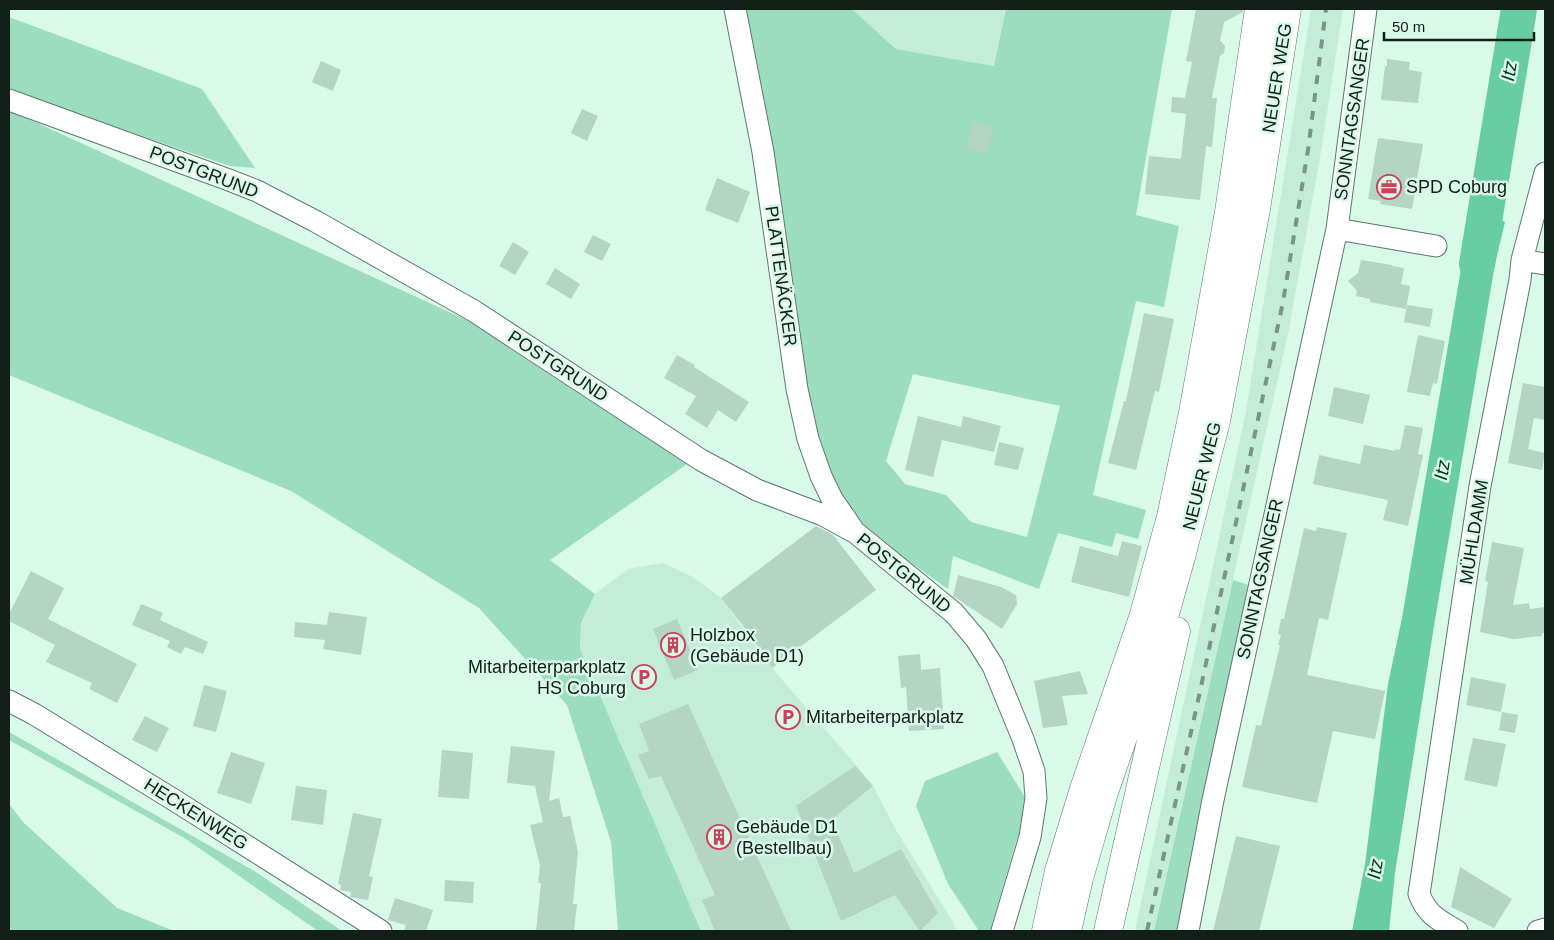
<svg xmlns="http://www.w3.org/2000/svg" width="1554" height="940" viewBox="0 0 1554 940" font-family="Helvetica,sans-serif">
	<rect width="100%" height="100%" fill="#d9fae9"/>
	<path fill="#c4edd9" d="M852 9H1006L995 66 896 49Z
		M1311 9H1343L1320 158 1288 334 1154 931H1135L1246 411Z
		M663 563 693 577 721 598 772 668 856 765 873 786 896 830 953 922 956 931H701L580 649 581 623 595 594 628 569Z"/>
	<path fill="#9dddbf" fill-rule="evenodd" d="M741 9H852L896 49 994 66 1006 9H1172L1136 215 1179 226 1164 307 1136 301 1093 495 1146 510 1138 539 1116 533 1112 547 1058 533 1039 589 953 556 948 589 863 529 819 461ZM913 374 1060 406 1027 537 971 522 946 495 905 484 886 461Z
		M9 17 202 89 255 168 230 166 9 91Z
		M9 110 471 322 690 462 550 560 595 594 581 623 580 649 701 931H618L611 842 567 705 479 608 291 491 9 375Z
		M1233 580 1252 586 1179 931H1154Z
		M9 732 256 872 342 931H318L186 839 9 740Z
		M997 752 1030 805 1016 842 990 931H979L948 884 916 806 925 781Z
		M9 804 24 823 117 908 174 931H11L9 927Z"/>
	<path fill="#68cda2" d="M1472 209 1505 222 1495 264 1434 626 1395 873 1389 931H1352L1365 864 1388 684 1402 618 1463 257V243Z"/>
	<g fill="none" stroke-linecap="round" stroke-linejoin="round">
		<path stroke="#68cda2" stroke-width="36" d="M1477 264 1519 9"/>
	</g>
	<path fill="#b4d4c4" d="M1196 9H1243V12L1224 22 1220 40 1225 46 1224 53 1220 56 1212 98H1217L1212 147 1206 146 1200 200 1145 194 1149 156 1181 159 1186 114 1171 112 1172 97 1185 98 1192 62 1186 61Z
		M1387 59 1410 62 1409 70 1422 72 1418 103 1381 100 1385 66H1387Z
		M321 61 341 70 333 91 312 82Z
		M582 109 598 116 587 141 571 133Z
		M973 122 994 128 987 154 966 148Z
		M1378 138 1423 144 1412 209 1380 204 1381 201 1368 199Z
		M717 178 750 192 738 223 705 210Z
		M593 235 611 244 602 261 584 252Z
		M513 242 529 252 515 275 499 266Z
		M1361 260 1392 265V266L1404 268 1401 284 1410 286 1406 309 1370 302V299L1356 296 1357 291 1348 281 1358 273Z
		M555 268 580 284 571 299 546 284Z
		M1407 305 1433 309 1430 327 1404 322Z
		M1144 313 1174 319 1159 392 1155 391 1136 470 1108 463 1124 401H1126Z
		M1418 335 1445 341 1437 384 1433 383 1430 396 1407 392Z
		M677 355 695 365 694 367 749 402 736 422 718 410 707 428 685 414 696 396 664 378Z
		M1523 383 1545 387V420L1534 418 1528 449 1545 453 1542 470 1508 463Z
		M1334 387 1370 395 1363 424 1328 416Z
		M918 416 961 427 963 416 1001 426 994 452 942 440 933 477 905 470Z
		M1405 425 1423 428 1418 454 1423 455 1408 526 1383 520 1388 500 1313 484 1319 455 1360 464 1364 445 1395 451V449L1400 450Z
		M999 442 1024 448 1018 470 994 465Z
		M816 526 833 535 876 590 772 668 748 632 721 598Z
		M1317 527 1347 533 1328 620 1319 618 1307 675 1385 691 1375 739 1333 731 1317 803 1242 787 1256 725 1261 726 1280 645H1278L1281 635 1278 634 1281 619H1284L1304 528 1316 531Z
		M1122 541 1142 546 1129 597 1071 582 1080 546 1118 556Z
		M1492 542 1524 548 1513 605 1529 603 1530 609 1545 607V633H1542V636L1513 639 1480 632 1488 582 1485 581Z
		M31 571 64 588 48 619 137 664 117 703 89 689 92 683 46 662 55 645 9 621V614Z
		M958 575 1001 587 1016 595 1017 604 1002 629 953 596Z
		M141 604 163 613 160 620 208 642 203 654 185 647 181 654 167 647 170 641 132 625Z
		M329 612 367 617 361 655 323 649 325 640 294 637 295 622 327 625Z
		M677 619 698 670 674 680 653 629Z
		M920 654 921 670 940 668 944 729 909 731 906 687 901 688 898 656Z
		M1080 671 1088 694 1062 696 1068 725 1043 728 1034 681Z
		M1471 677 1506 684 1501 712 1466 705Z
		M204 685 227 691 216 732 193 726Z
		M688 704 791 931H715L702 900 715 895 661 776 649 779 638 755 649 751 639 724Z
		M1502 712 1518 715 1515 733 1499 730Z
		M145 716 169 728 157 752 132 740Z
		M1473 738 1506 744 1497 787 1464 780Z
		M511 746 555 751 549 801 559 798 563 817 570 816 578 852 573 904H577L574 931H536L541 883H538L540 866 530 825 543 822 535 786 507 783Z
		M442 750 473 753 469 799 438 797Z
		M231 752 265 763 251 804 217 793Z
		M855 766 873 786 832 819 854 873 901 849 938 913 920 931 895 895 841 921 796 806Z
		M296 786 327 790 323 825 291 820Z
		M353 813 382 819 369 876 373 877 368 900 350 897 351 892 340 890 341 885 338 884Z
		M1236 836 1280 846 1259 931H1213Z
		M1460 867 1512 899 1494 928 1451 907Z
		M445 880 474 882 473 903 444 901Z
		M395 898 433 910 426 931H404L406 925 388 920Z"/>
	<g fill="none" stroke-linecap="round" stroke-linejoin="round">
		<defs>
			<path id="street" d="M735 9 763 152 797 389 808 439 821 476 832 499 852 528
				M9 100 229 180 257 191 315 221 474 311 701 460 757 490 823 515 856 533 954 613 976 639 993 666 1023 739 1034 771 1036 798 1030 837 1002 931
				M1337 229 1436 246
				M1522 260 1545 264
				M9 701 34 714 174 800 381 931
				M1188 931 1213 800 1337 229 1366 9
				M1457 931C1439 920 1427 915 1419 894L1480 486 1520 280 1522 260 1545 173
				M1538 931 1545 929"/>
			<path id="highway" d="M1046 931 1059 871 1084 789 1143 618 1171 517 1193 413 1229 212 1259 9
				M1067 931 1079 878 1104 792 1162 624 1181 557 1216 421 1256 209 1287 9
				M1108 931 1176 631"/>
		</defs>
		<use href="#street" stroke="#5c7a6c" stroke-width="23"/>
		<use href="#highway" stroke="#5c7a6c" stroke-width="29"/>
		<use href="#street" stroke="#fff" stroke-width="21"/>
		<use href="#highway" stroke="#fff" stroke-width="28"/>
		<path stroke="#7c9488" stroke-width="4" stroke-dasharray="9 9" stroke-linecap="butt" d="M1147 931 1199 696 1283 302 1308 150 1326 9"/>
	</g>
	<defs>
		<symbol id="office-ring" viewBox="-11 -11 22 22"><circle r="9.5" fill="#d9fae9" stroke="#cf3f5a" stroke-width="1.5"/><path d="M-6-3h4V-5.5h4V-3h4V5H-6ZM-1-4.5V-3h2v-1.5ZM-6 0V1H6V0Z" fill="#cf3f5a"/></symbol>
		<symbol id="building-ring" viewBox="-11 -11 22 22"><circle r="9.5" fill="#d9fae9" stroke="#cf3f5a" stroke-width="1.5"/><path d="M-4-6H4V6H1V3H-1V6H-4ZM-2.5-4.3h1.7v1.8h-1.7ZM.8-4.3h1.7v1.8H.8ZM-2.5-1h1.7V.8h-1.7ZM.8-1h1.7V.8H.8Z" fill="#cf3f5a"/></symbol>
		<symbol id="parking-ring" viewBox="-11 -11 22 22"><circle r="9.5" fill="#d9fae9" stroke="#cf3f5a" stroke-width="1.5"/><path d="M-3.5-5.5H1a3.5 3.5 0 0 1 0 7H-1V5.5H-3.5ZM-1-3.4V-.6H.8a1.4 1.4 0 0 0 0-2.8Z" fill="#cf3f5a"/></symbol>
	</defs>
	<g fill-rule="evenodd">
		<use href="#office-ring" x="1375" y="173" width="28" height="28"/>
		<use href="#building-ring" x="659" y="631" width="28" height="28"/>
		<use href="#parking-ring" x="630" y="663" width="28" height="28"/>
		<use href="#parking-ring" x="774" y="703" width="28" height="28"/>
		<use href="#building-ring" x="705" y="823" width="28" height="28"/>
	</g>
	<g text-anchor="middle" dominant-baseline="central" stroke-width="5" stroke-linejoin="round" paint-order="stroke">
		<g font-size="18" fill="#121e18" stroke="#d9fae9">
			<text transform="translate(1277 78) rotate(-81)">NEUER WEG</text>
			<text transform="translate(1352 119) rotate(-82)">SONNTAGSANGER</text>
			<text transform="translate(204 172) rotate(21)">POSTGRUND</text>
			<text transform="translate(781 276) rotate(82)">PLATTENÄCKER</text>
			<text transform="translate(558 366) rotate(33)">POSTGRUND</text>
			<text transform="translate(1202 476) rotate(-76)">NEUER WEG</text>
			<text transform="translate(1474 532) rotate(-81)">MÜHLDAMM</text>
			<text transform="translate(904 573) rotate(39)">POSTGRUND</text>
			<text transform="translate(1260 579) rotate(-78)">SONNTAGSANGER</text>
			<text transform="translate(196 814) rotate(32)">HECKENWEG</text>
		</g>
		<g font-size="18" fill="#121e18" stroke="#d9fae9" text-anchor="start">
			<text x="1406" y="187">SPD Coburg</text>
			<text x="690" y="635">Holzbox<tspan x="690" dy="21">(Gebäude D1)</tspan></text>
			<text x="626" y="667" text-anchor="end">Mitarbeiterparkplatz<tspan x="626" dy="21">HS Coburg</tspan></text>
			<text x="806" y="717">Mitarbeiterparkplatz</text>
			<text x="736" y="827">Gebäude D1<tspan x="736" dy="21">(Bestellbau)</tspan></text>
		</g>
		<g font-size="19" font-style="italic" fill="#083626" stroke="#d9fae9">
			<text transform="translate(1509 71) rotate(-81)">Itz</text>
			<text transform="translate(1442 470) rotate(-81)">Itz</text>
			<text transform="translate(1375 869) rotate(-81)">Itz</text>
		</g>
	</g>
	<rect width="1554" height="940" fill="none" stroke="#121e18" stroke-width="20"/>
	<path d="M1384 32v8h150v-8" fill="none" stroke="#121e18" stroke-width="2.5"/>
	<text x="1392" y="32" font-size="15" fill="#121e18" stroke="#d9fae9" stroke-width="4" paint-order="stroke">50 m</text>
</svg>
